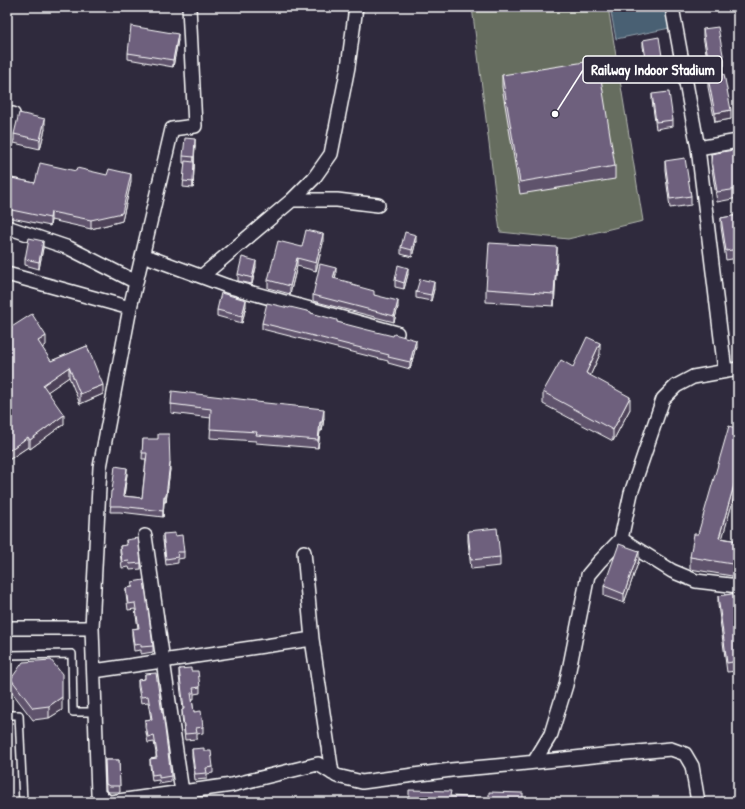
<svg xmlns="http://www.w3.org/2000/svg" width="745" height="809" viewBox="0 0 745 809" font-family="'Patrick Hand',sans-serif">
	<rect width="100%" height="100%" fill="#2f2a3d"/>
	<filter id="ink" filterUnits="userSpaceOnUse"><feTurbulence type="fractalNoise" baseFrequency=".025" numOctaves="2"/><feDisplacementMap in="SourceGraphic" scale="8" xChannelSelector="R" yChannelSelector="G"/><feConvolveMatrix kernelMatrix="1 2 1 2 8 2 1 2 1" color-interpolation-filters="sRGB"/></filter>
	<g filter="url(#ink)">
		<path fill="#666d5f" stroke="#b2b6af" d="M472 7H608L643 221 568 239 500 232Z"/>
		<path fill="#496173" stroke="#92a0ab" d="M610 7H666L670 28 616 39Z"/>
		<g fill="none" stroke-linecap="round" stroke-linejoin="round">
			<defs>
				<path id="service" d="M7 655 72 654 73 712H95
					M7 715H19L23 802"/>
				<path id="minor" d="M672 7 698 148 725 371
					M7 140 13 114
					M698 148 738 141
					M292 200 314 178 331 154 348 67 356 7
					M7 227 69 248 136 282
					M143 255 227 286 397 333
					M7 274 130 308 100 467 92 628H7
					M202 276 292 200H337L378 205
					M130 308 172 129 195 126 189 7
					M145 536 182 792
					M621 539 672 571 696 581 738 586
					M304 552 312 639 332 773
					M92 628 98 794 108 802
					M94 671 312 639
					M534 762 551 734 566 685 588 575 599 562 621 539 631 493 663 399 676 386 693 377 738 369
					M111 802 232 785 318 764 337 776 362 782 451 770 507 765 603 755 671 749 685 754 692 766 698 802"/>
			</defs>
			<use href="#service" stroke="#fff" stroke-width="10"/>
			<use href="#minor" stroke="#fff" stroke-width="16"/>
			<use href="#service" stroke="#2f2a3d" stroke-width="7"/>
			<use href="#minor" stroke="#2f2a3d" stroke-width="13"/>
		</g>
		<path fill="#5f536c" stroke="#fff" d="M703 29 724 60V66L709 69 703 36Z
			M178 40 173 67 128 59V53Z
			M643 40 664 69V75L648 78 643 46Z
			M502 75 615 166V179L520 194 502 87Z
			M708 78 731 119 715 122 708 87Z
			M652 94 673 120V126L656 129 652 100Z
			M45 129 40 149 14 143V134Z
			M195 145 194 162V168L193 188 183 187 185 163H183V156Z
			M738 152V198L717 202 711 163V154Z
			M665 161 691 196V205L670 208 665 170Z
			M7 177 35 183 131 182 122 221 91 229 51 220 50 226 7 217Z
			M738 215V258L726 260 721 227V218Z
			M416 241 412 257 401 254V247Z
			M323 243 316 271 297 266 290 294 268 288V280L302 247Z
			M43 248 39 269 25 265V259Z
			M557 259 554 306 486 302V289Z
			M256 267 252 284 238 281V274Z
			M336 274 335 279 352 285 374 295 398 307 394 322 313 301V295Z
			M408 274 404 289 395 287V280Z
			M434 289 431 301 416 298V292Z
			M246 306 242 323 217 316V310Z
			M311 313 337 322 416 346 410 369 388 363V361L262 329V323Z
			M7 330 46 345 42 348 51 361 87 346 103 394 80 404 69 377 47 392 64 424 30 449 28 447 7 461Z
			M600 354 590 376 630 409 613 441 543 404V392L573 367Z
			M256 402 324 418 322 431H320L318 448 256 443V441L210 438 211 418 171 413V404Z
			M738 429V483L722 538 738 541V577L690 569V557L698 534Z
			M143 439 170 469 166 502H164L163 517 120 512H110L112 491 127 474 124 496 142 498 146 459H142Z
			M468 531 500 557V566L471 569 468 541Z
			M163 534 175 536 184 552V558L178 559V563L166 565 163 540Z
			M126 540 141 563V569L130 570 129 567 122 568 120 552V546L126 545Z
			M639 560 624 603 604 596V586Z
			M132 582 153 646V652L141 654V650L134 651 132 635V629L138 628 135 609 128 610 126 594V588L132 587Z
			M738 593V671L727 672 718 605V596Z
			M179 669 191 671 200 687V693L194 694V699H192L194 712 203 727V733L197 734V739L185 740 182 716V710L183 709 179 676Z
			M145 674 171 776V782L159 784V780L152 781 150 765V759L156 758V753L154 742 148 743 145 727V720L151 719 148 702 141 703 138 687V680L145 679Z
			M11 679 62 710 49 718 33 720 11 691Z
			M192 749 204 751 213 767V773L207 774V779L195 780 192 756Z
			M738 753V778L735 761V754Z
			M105 760H119L120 792H109L106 790Z"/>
		<path fill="#4d4358" stroke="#fff" d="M178 34V40L173 67V60Z
			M731 110V119L715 122V113Z
			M45 119V129L40 149V140Z
			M195 139V145L194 164V157Z
			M194 162V168L193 188V182Z
			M131 174V182L122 221 91 229V220Z
			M51 212V220L50 226V218Z
			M323 234V243L316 271V263Z
			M416 235V241L412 257V250Z
			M43 241V248L39 269V262Z
			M557 247V259L554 306V294Z
			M297 258V266L290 294V286Z
			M256 261V267L252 284V278Z
			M336 268V274L333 285V278Z
			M408 268V274L404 289V283Z
			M434 282V289L431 301V295Z
			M246 300V306L242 323V316Z
			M398 301V307L394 322V316Z
			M46 336V345L38 351V341Z
			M416 340V346L410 369V362Z
			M600 343V354L586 385V373Z
			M69 367V377L43 395V385Z
			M103 385V394L80 404V394Z
			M630 397V409L613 441V430Z
			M324 409V418L322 431V422Z
			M64 415V424L30 449V440Z
			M320 422V431L318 448V440Z
			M28 437V447L7 461V452Z
			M170 463V469L166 502V496Z
			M127 468V474L123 503V496Z
			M738 471V483L719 550V538Z
			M164 496V502L163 517V511Z
			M639 551V560L624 603V594Z
			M62 697V710L49 718V706Z"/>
		<path fill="#6e607d" stroke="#fff" d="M131 26 178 34 173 60 128 53Z
			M718 27 724 60 709 63 703 29Z
			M659 37 664 69 648 72 643 40Z
			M598 60 615 166 520 182 502 75Z
			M724 74 731 110 715 113 708 78Z
			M669 92 673 120 656 122 652 94Z
			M19 113 45 119 40 140 14 134Z
			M185 138 195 139 194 157 183 156Z
			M733 150V152H738V189L717 192 711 154Z
			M685 158 691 196 670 199 665 161Z
			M185 161 194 162 193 182 183 181Z
			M40 163 76 171 77 168 107 175 109 169 131 174 122 213 91 220 51 212 50 218 7 209V177L35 183Z
			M738 215V249L726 251 721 218Z
			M306 230 323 234 316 263 297 258 290 286 268 280 278 241 302 247Z
			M405 232 416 235 412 250 401 247Z
			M29 238 43 241 39 262 25 259Z
			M489 243 557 247 554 294 486 289Z
			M242 257 256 261 252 278 238 274Z
			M320 264 336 268 333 278 352 283V285L374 291V295L398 301 394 316 313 295Z
			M398 265 408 268 404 283 395 280Z
			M420 279 434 282 431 295 416 292Z
			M221 293 246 300 242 316 217 310Z
			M267 303 289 308 290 307 311 312V313L337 320V322L368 330 393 336 394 334 416 340 410 362 388 357 389 355 262 323Z
			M32 314 46 336 38 341 51 361 87 346 103 385 80 394 69 367 43 385 64 415 30 440 28 437 7 452V330Z
			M587 337 600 343 586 373 630 397 613 430 543 392 561 360 573 367Z
			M172 391 256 401V402L324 409 322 422H320L318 440 256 435 257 432 210 429 211 409 171 404Z
			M729 426 738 429V471L719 538 738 541V565L690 557 694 534H698Z
			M158 434H169L170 463 166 496H164L163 511 120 506H110L111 491H112L115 466 127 468 123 496 142 498 147 453H142L143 439H158Z
			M497 528 500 557 471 560 468 531Z
			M175 533V536L182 535 184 552H177L178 557 166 559 163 534Z
			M138 538 141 563 130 564 129 561 122 562 120 546 127 545 126 540Z
			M619 544 639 551 624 594 604 586Z
			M144 580 153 646 141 647V644L134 645 132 629 139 628 135 603 128 604 126 588 133 587 132 582Z
			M738 593V661L727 663 718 596Z
			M51 660 62 674V697L49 706 33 708 11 679 23 662Z
			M191 668V671H198L200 687 193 688 194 693H191L194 712 201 711 203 727 196 728 197 733 185 734 182 710 184 709 179 669Z
			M156 673 162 713H163L171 776 159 778V774L152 775 150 759 157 758 156 753H157L154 735 148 737 145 720 152 719 148 696 141 697 138 680 145 679V674Z
			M204 748V751H211L213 767 206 768 207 773 195 774 192 749Z
			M738 753V771L735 754Z
			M105 760H119L120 786H109L106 784Z
			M409 790 451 791 450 796 489 798V792L523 793V800L550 801V802H409Z"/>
	</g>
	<path fill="none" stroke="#fff" stroke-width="1.5" d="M555 114L583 70"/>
	<circle fill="#fff" stroke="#2f2a3d" stroke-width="1.5" cx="555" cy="114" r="4"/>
	<rect fill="#2f2a3d" stroke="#fff" stroke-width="1.5" x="583" y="56" width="139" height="27" rx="4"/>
	<g font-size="15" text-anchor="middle" font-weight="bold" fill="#fff">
		<text x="653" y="75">Railway Indoor Stadium</text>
	</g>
	<rect width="745" height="809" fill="none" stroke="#2f2a3d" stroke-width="24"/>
	<rect x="12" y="12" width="721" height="785" fill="none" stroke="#fff" stroke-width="1.5" filter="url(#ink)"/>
</svg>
